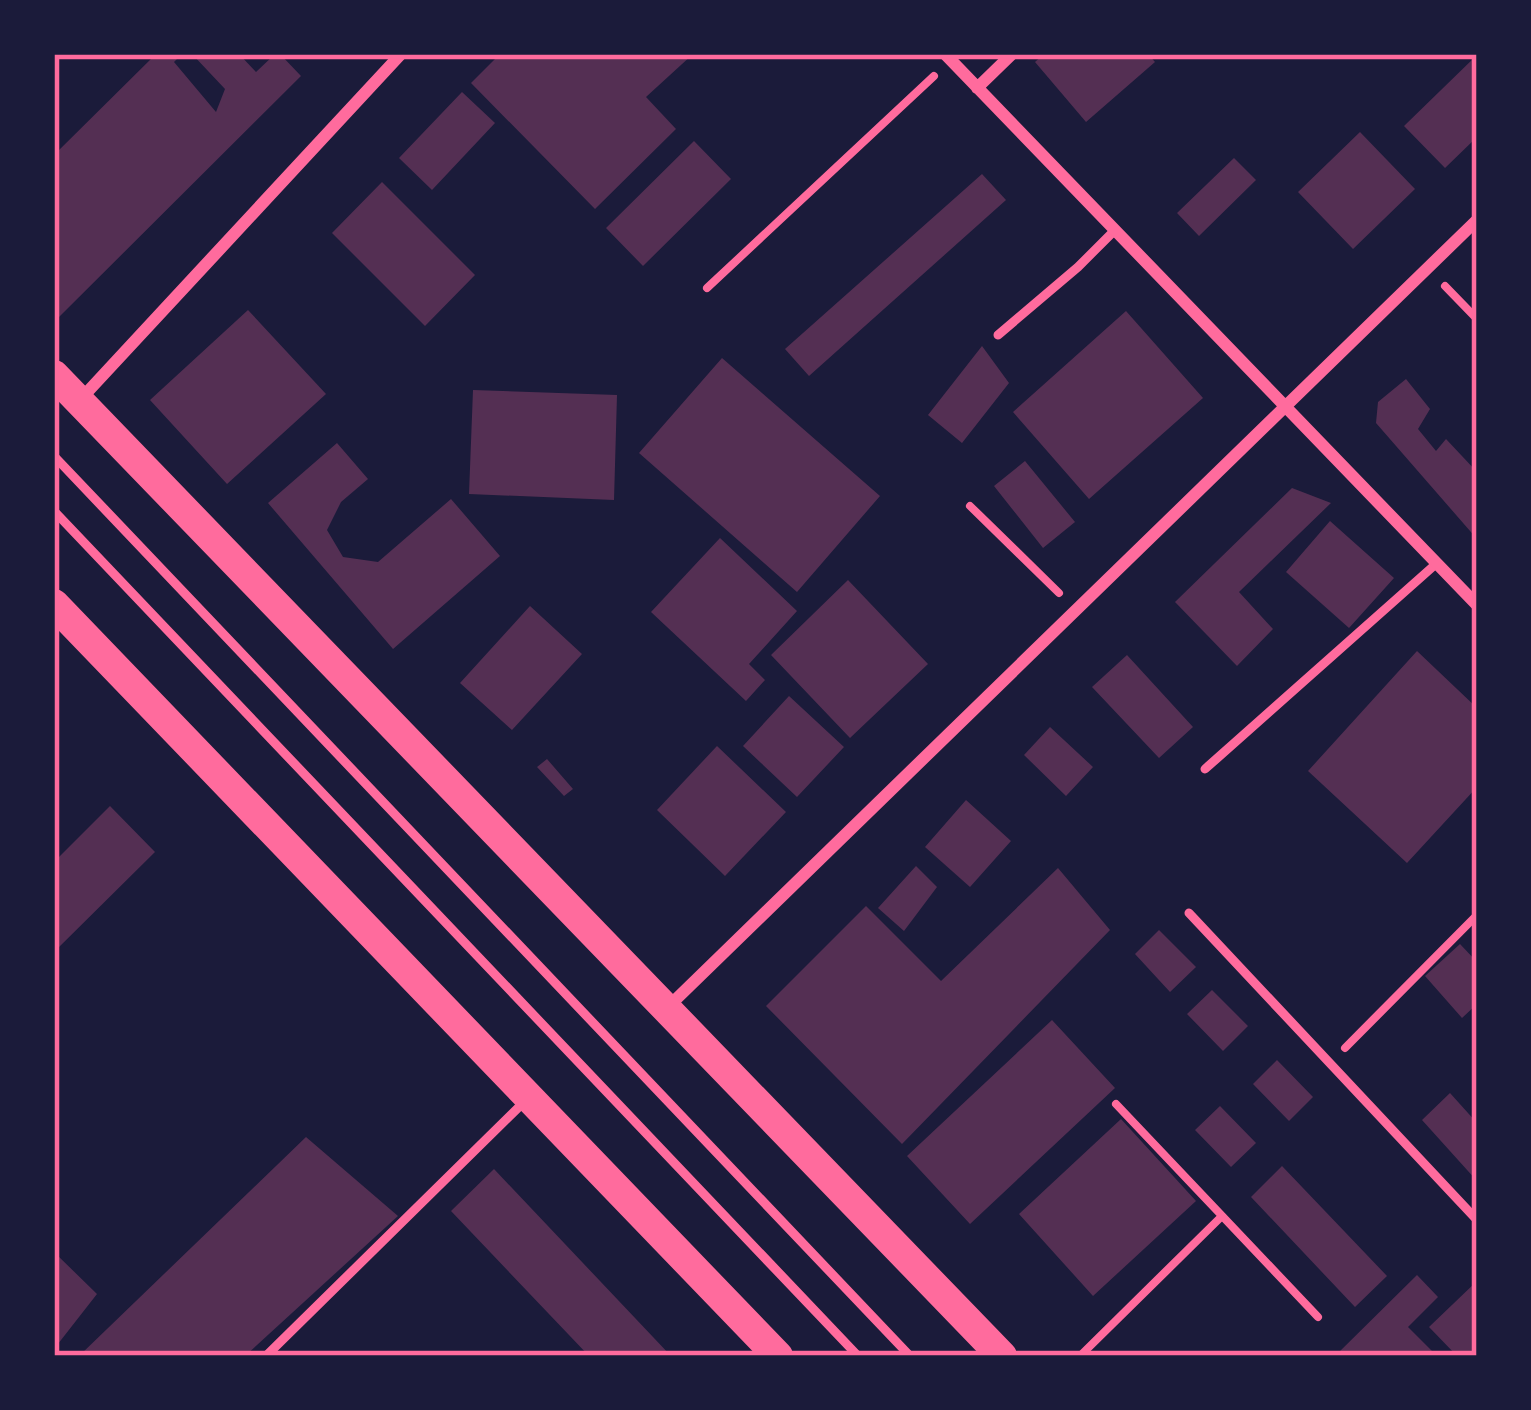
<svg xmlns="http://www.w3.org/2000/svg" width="1531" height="1410" viewBox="0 0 1531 1410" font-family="'IBM Plex Sans',sans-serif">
	<rect width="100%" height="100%" fill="#1b1b3a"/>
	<path fill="#542f53" d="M156 54H182L174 62 216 112 225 89 192 54H239L256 72 275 54H280L301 76 54 322V155Z
		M500 54H693L646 97 676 129 595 209 471 83Z
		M1044 54H1148L1155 62 1086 122 1035 62Z
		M1477 55V137L1445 168 1404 126Z
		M462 92 495 123 432 190 399 158Z
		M1360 132 1415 189 1353 249 1298 192Z
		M694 141 731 179 643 266 606 228Z
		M1234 158 1256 180 1199 236 1177 213Z
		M982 174 1006 200 809 376 785 349Z
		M382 182 475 275 425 326 332 233Z
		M248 310 326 394 227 484 150 400Z
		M1126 311 1203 398 1089 499 1013 412Z
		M982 346 1009 383 962 443 928 415Z
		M722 358 880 496 797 592 639 453Z
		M1406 379 1430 409 1418 429 1436 451 1446 439 1477 472V539L1376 423 1378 402Z
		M473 390 617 395 614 500 469 494Z
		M337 443 368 479 341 502 327 530 343 557 378 562 451 499 500 556 393 649 268 503Z
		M1025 461 1075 522 1043 548 994 486Z
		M1292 488 1331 503 1239 592 1273 629 1237 666 1175 602Z
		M1330 521 1394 578 1349 628 1286 572Z
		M720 538 797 611 749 664 765 680 746 701 651 612Z
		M848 580 928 664 850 738 771 655Z
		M530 606 582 654 512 730 460 683Z
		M1417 651 1477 708V787L1407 863 1308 771Z
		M1127 655 1193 727 1159 758 1092 687Z
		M789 696 844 747 797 797 743 746Z
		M1050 727 1093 767 1066 796 1024 755Z
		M717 746 786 812 725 876 657 810Z
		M547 759 573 789 564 796 537 767Z
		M966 800 1011 841 970 887 925 847Z
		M110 806 155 852 54 952V862Z
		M916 866 937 887 904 931 878 908Z
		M1058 868 1110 930 902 1144 766 1006 866 906 941 981Z
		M1159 930 1196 967 1170 992 1135 954Z
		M1460 944 1477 962V1004L1462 1018 1425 976Z
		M1212 990 1248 1026 1223 1051 1187 1014Z
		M1052 1020 1115 1088 970 1224 907 1156Z
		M1277 1060 1313 1097 1289 1121 1253 1084Z
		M1450 1093 1477 1123V1181L1422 1120Z
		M1220 1106 1256 1143 1231 1167 1195 1130Z
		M1121 1119 1196 1201 1093 1296 1019 1214Z
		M306 1137 398 1216 245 1356H79Z
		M1282 1166 1387 1276 1355 1307 1251 1197Z
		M494 1169 671 1356H589L451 1211Z
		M54 1252 97 1294 54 1349Z
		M1417 1275 1438 1297 1408 1327 1437 1356H1335Z
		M1477 1281V1356H1457L1429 1327Z"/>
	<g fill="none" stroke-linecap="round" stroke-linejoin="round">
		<path stroke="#ff6b9d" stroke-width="8" d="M1445 286 1477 319
			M707 288 934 76
			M970 506 1059 593
			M1345 1048 1477 915
			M1116 1104 1318 1317
			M1080 1356 1222 1216"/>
		<path stroke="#ff6b9d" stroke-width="9" d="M998 335 1078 267 1115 230
			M54 456 910 1356
			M54 511 858 1356
			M1205 769 1437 563
			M1189 913 1477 1220
			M266 1356 523 1103"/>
		<path stroke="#ff6b9d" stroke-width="12" d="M945 54 1477 605
			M977 88 1012 54
			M79 401 401 54
			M667 1008 1477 220"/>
		<path stroke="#ff6b9d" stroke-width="30" d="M54 375 1002 1356
			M54 604 778 1356"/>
	</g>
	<rect width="1531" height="1410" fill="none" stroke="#1b1b3a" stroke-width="114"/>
	<rect x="57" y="57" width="1417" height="1296" fill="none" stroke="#ff6b9d" stroke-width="4.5"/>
</svg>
